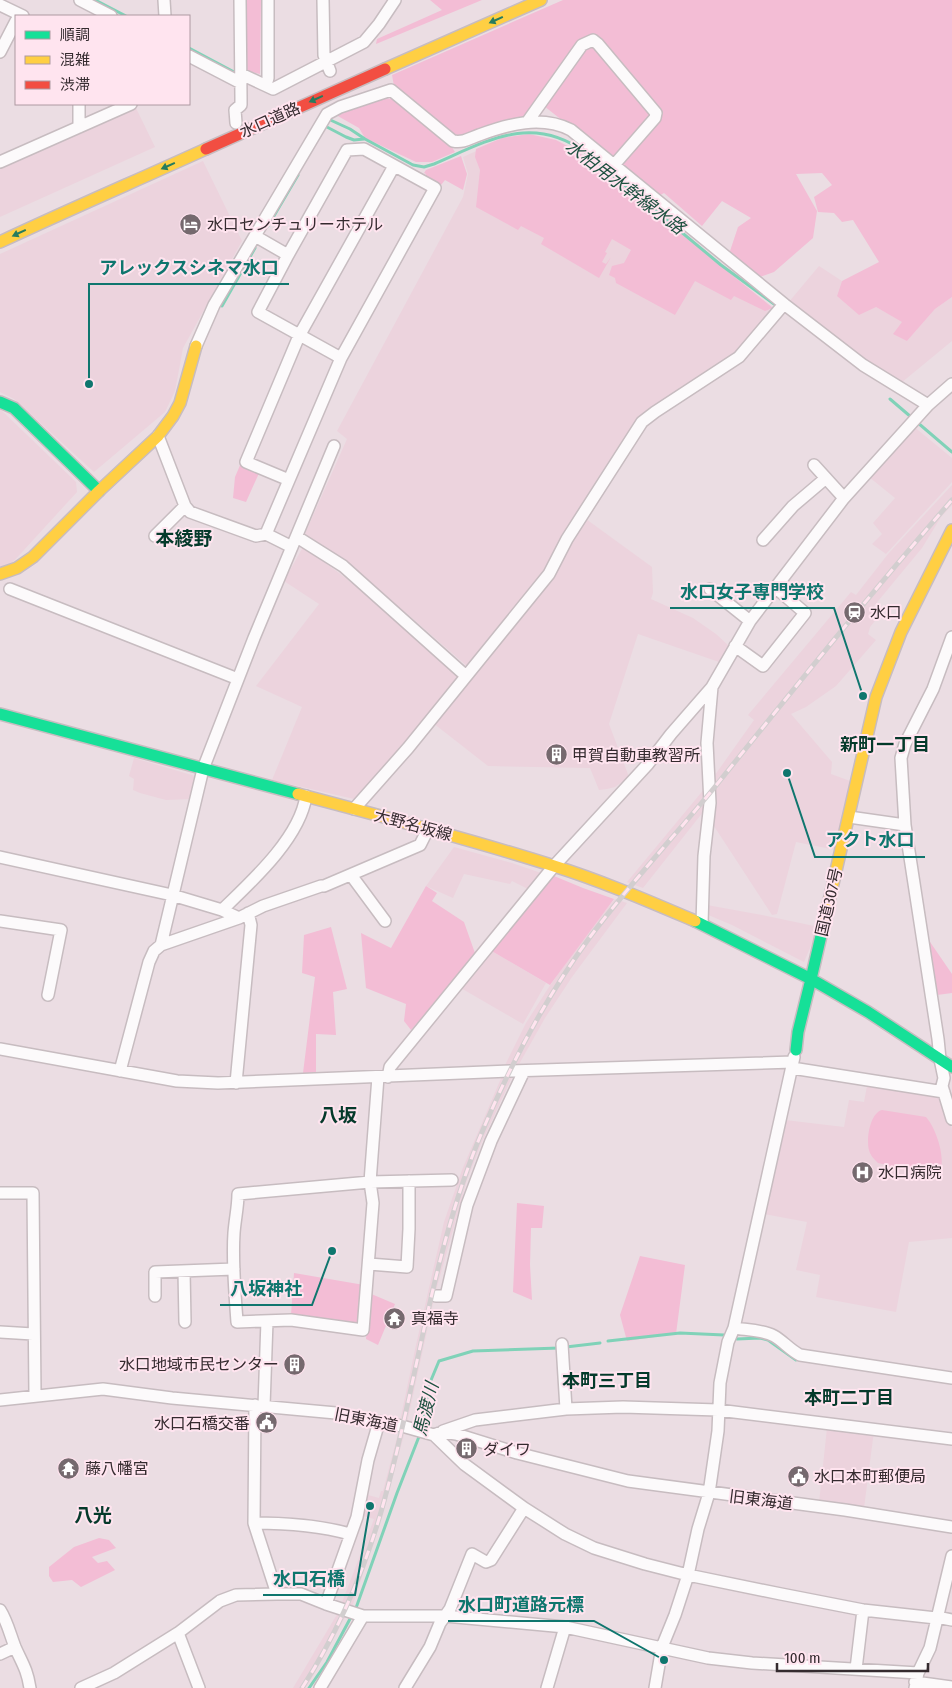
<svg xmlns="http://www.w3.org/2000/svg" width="952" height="1688" viewBox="0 0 952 1688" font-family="'Fira Sans Condensed','Noto Sans JP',sans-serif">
	<rect width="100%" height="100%" fill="#ebdde3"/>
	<path fill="#ecd3dd" d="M135 106 155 147 0 217V167Z
		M503 139 596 166 770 310 736 354 642 416 631 428 589 492 537 584 468 667 405 612 402 613 304 536 347 439 337 431 463 197 468 174 463 157Z
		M203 161 242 241 183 348 175 391 165 412 94 472 14 399 0 392V254Z
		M819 266 842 281 837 296 876 307 903 322 907 341 935 309 952 297V341L901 383 866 361 788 303Z
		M0 409 76 482 77 492 13 562 0 568Z
		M913 426 952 458V482L886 554 872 544 882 534 873 523 895 498 869 477Z
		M952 485V505L941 517 922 548 874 606 882 612 870 627 868 634 876 640 836 686 806 707 791 714 832 762 831 774 853 782 836 850 796 842 777 914 772 915 710 820 711 802 643 888 627 882 710 782 754 720 748 715 851 592 856 595 888 554Z
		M586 519 652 567 653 593 651 599 693 618 716 634 729 646 719 662 638 634 609 724 629 777 615 787 607 789 599 790 590 768 488 766 433 723 550 578Z
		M303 547 339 573 376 602 455 673 457 679 405 743 354 799 272 780 302 707 256 686 319 604 284 581Z
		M134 758 195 776 191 799 166 800 140 793 133 790 134 779 129 776Z
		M454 847 512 863 541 873 539 879 530 890 512 881 510 884 464 874 453 898 426 886Z
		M615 899 627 903 572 977 545 1018 518 1066 504 1067 526 1023 549 987 585 936Z
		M707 905 762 915 819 927 804 962 732 925 706 914Z
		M490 950 546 983 523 1024 459 987Z
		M513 1075 481 1144 467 1180 435 1294 407 1423 400 1421 416 1345 444 1222 462 1170 502 1076Z
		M867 1086 943 1097 952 1129V1238L909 1242 896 1312 816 1297 820 1275 796 1270 807 1222 764 1214 785 1120 844 1127 849 1100 864 1102Z
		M827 1428 874 1431 864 1508 819 1503Z
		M399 1430 405 1431 385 1506 365 1568 352 1607 341 1605 374 1519 363 1516 368 1495 379 1498 381 1491H383Z
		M339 1611 347 1614 313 1676 305 1688H293Z"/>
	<path fill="#f3bdd5" d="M245 0H261L260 74 245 70Z
		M430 0H482L376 44 377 39 442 10Z
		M563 0H952V297L935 309 907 341 893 334 902 322 876 307 859 315 837 296 842 281 879 262 853 220 842 222 834 213 818 212 814 197 832 185 822 173 796 174 817 211 813 238 774 272 757 278 729 254 738 227 751 218 722 201 702 226 664 193 657 197 618 164 656 118 591 35 531 113C517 121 466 142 451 137 444 135 403 94 394 86L392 75Z
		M593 42 654 113 615 162 544 106 583 46Z
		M380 98 397 99 450 144 455 152 432 162H416L365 138 359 128 336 115Z
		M529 134 556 140 577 151 642 202 773 308 765 311 734 296 731 300 695 281 675 315 616 283 615 278 609 275 612 266 624 263 631 250 612 239 605 252 607 253 602 262 606 264 611 257 599 278 541 244 544 238 521 226 518 230 476 207 480 170 475 157 476 149 502 138Z
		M461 156 467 174 463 190 445 180 441 185 425 176 426 174 424 173 426 170Z
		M241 463 260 471 246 502 233 498 235 477Z
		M554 876 583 888 614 899 550 985 490 950Z
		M426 886 437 893 432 901 464 922 476 956 411 1030 404 1021 406 1004 366 988 361 933 391 948Z
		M331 927 347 989 333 992 336 1035 316 1034V1073H303L315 977 302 973 304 935Z
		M928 939 952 974V993L937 995Z
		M882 1110 926 1117C936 1128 947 1160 939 1173L931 1175 878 1163C874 1159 870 1155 869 1150 866 1139 870 1113 882 1110Z
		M517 1203 544 1206 542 1228H531L530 1265 532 1300 513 1292Z
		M640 1256 685 1265 676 1334 627 1341 620 1315Z
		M294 1273 364 1285 357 1327 291 1315Z
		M369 1293 395 1304 378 1345 366 1339Z
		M99 1538 109 1540 116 1548 92 1557 98 1563 107 1561 115 1570 81 1587 72 1580 53 1582 49 1576V1567L74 1547Z"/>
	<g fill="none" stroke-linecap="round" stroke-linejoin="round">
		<path stroke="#80d2b8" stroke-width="3" d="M95 0 126 16
			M189 48 236 73
			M326 118 350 129 365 139 413 165 424 167 434 164C487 141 532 113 586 153L721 265 774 304
			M324 128 325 126 346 137 354 140 364 139
			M268 226 298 175
			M222 306 255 248
			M890 399 952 452
			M737 1339 760 1338 768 1340 796 1360
			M608 1341 680 1333 724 1335
			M566 1347 600 1343
			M422 1428 429 1385 439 1361 473 1351 559 1348
			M356 1608 397 1493 420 1434
			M309 1688 327 1662 351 1617"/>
		<defs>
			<path id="street" d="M80 0 111 16
				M164 0 165 16
				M323 0 324 55 330 71
				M0 5 23 16
				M0 52 16 21
				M189 56 241 83
				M241 74 273 89 364 42 379 24 395 0
				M266 85 268 78V0
				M528 121 582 45 593 40 598 44 656 113 655 118 614 165
				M236 123 235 110 241 105V98L240 0
				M79 127V104
				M0 162 131 104
				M288 255 258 312 341 358
				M196 346 214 305 327 114 340 107 391 90 453 141C464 143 470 138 479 135 509 124 541 115 571 130L784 304 863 365 928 405
				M158 436 185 506 190 512 256 536 266 534 341 358 435 188 364 149 347 150 288 255 255 236
				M814 465 844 498
				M289 480 246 462 299 336 394 166
				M266 534 292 547
				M155 536 185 506
				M297 537 343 566 466 676
				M763 540 793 506 826 478
				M10 589 238 679
				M710 589 750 621
				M952 637 933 689 905 744 901 758 905 825 938 1039 940 1059 944 1078 942 1086 952 1119
				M735 646 763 666 805 613 776 588
				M354 809 408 748 549 574 567 539 642 422 655 412 739 357 784 304
				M849 817 905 825
				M0 857 172 895 222 910 239 918 263 906 321 886H324L420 845 428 829
				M351 875 385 921
				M222 910C251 882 300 838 306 796
				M0 921 61 930 48 995
				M702 924 704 856 710 803 707 743 712 687
				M161 945 239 918
				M0 1049 177 1081 218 1083 510 1071 793 1062
				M792 1068 944 1092
				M120 1071 149 962 154 951 161 945 203 769 254 638 334 446
				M378 1077 370 1182 373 1203 363 1330 291 1320 237 1322C235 1293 232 1262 234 1233 235 1219 238 1207 238 1194L370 1182 452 1180
				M388 1077 390 1067 554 866 648 764 671 734 712 687 750 621 844 498 928 405 952 384
				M236 1083 251 925 248 913
				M0 1193H33L35 1395
				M369 1264 407 1267 409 1229V1181
				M184 1271 185 1322
				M155 1296V1272L234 1269
				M436 1296H446L467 1205 491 1141 524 1071
				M734 1328C747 1330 763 1330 774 1336 783 1341 790 1350 800 1355L952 1378
				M0 1332 33 1334
				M562 1344 566 1409
				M0 1400 103 1389 172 1398 336 1413 402 1426 434 1435 442 1432 456 1434 517 1453 628 1481 845 1510 952 1527
				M255 1405 254 1523 277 1594
				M264 1406 267 1321
				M443 1431 475 1420 566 1409 623 1407 718 1410 952 1439
				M434 1435 464 1464 524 1508 565 1534 594 1548 645 1564 688 1575 781 1594 863 1610 936 1618
				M254 1523C286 1523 318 1525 350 1534
				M326 1604 357 1517 368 1460 379 1422
				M0 1610C7 1621 10 1634 15 1647 22 1663 27 1669 30 1688
				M937 1617 952 1620
				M178 1633 199 1688
				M0 1654 15 1647
				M856 1669 863 1610
				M915 1682 952 1687
				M81 1688 114 1673 178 1633 220 1601 236 1595 277 1594H301L326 1604 363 1616H445L565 1627 708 1658 752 1663 918 1673
				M320 1688 363 1616
				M405 1688 430 1647 440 1623 450 1609 472 1554 486 1562 491 1560 524 1508
				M547 1688 565 1627
				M655 1688 662 1647 675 1615 688 1575 698 1529 709 1493 718 1431 720 1383 728 1342 734 1328 794 1057
				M915 1688 918 1673 930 1648 952 1556"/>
			<path id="fast" d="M0 402 14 408 99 491
				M0 714 298 794
				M695 921 811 979 798 1032 796 1050
				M823 927 811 979 868 1012 952 1067"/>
			<path id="slow" d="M385 69 541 0
				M0 242C68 210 138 180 206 149
				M0 574 17 568 33 557 99 491 158 436 173 416 180 403 196 346
				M298 794C384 817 470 839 554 866 602 881 648 901 695 921
				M823 927 876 697 901 632 952 530"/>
			<path id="jam" d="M206 149 385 69"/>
		</defs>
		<use href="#street" stroke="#c7bcc0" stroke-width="14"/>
		<use href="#fast" stroke="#c7bcc0" stroke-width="14"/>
		<use href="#slow" stroke="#c7bcc0" stroke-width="14"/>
		<use href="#jam" stroke="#c7bcc0" stroke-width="14"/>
		<use href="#street" stroke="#fcfafb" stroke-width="11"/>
		<use href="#fast" stroke="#16e098" stroke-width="11"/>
		<use href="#slow" stroke="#ffcf43" stroke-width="11"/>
		<use href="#jam" stroke="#f24e42" stroke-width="11"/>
		<defs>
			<path id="rail" d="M302 1688C337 1634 363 1574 381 1512 416 1390 430 1262 477 1144 507 1071 543 1001 590 937 628 886 673 838 714 788 792 691 870 594 952 500"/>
		</defs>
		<use href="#rail" stroke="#d2cecf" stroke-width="5"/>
		<use href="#rail" stroke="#ffe4ef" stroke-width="3" stroke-dasharray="9" stroke-linecap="butt"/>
	</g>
	<defs><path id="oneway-solid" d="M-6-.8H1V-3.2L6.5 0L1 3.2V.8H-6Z" transform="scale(1.25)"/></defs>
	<g fill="#277c5e">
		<use href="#oneway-solid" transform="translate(496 20) rotate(156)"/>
		<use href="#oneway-solid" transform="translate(316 99) rotate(156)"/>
		<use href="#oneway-solid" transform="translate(168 166) rotate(156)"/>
		<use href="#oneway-solid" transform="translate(19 233) rotate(155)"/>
	</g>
	<defs>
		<symbol id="hotel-disc" viewBox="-11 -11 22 22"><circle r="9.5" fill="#75696e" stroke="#ffe4ef"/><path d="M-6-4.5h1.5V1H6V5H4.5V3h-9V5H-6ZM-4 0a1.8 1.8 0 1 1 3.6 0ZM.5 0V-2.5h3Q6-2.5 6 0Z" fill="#fff"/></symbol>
		<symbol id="station-disc" viewBox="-11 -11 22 22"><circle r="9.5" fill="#75696e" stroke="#ffe4ef"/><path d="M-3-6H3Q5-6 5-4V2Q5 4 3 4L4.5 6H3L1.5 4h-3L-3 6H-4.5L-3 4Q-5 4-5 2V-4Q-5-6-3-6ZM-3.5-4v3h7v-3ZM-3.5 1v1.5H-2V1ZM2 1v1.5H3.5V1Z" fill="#fff"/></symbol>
		<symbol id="building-disc" viewBox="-11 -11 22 22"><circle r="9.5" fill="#75696e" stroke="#ffe4ef"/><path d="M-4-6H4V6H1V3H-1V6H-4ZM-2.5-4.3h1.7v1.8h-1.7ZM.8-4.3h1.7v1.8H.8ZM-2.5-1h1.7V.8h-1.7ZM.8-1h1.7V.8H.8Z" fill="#fff"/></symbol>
		<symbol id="hospital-disc" viewBox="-11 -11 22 22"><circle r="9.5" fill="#75696e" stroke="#ffe4ef"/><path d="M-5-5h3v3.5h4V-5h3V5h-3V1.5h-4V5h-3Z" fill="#fff"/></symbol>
		<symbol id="temple-disc" viewBox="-11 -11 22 22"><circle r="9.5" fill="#75696e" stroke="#ffe4ef"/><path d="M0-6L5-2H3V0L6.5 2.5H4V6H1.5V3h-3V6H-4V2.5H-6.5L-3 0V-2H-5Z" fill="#fff"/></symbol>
		<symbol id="civic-disc" viewBox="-11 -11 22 22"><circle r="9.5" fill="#75696e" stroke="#ffe4ef"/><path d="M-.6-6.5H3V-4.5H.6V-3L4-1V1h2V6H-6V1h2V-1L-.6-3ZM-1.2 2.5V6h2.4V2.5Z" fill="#fff"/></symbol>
	</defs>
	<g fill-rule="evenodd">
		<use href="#hotel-disc" x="178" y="212" width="25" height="25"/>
		<use href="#station-disc" x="842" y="600" width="25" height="25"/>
		<use href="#building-disc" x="544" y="742" width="25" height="25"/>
		<use href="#hospital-disc" x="850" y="1160" width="25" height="25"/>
		<use href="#temple-disc" x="382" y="1306" width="25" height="25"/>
		<use href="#building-disc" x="282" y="1352" width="25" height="25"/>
		<use href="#civic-disc" x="254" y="1410" width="25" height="25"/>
		<use href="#building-disc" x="454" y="1436" width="25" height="25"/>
		<use href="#temple-disc" x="56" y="1456" width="25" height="25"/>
		<use href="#civic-disc" x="786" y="1464" width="25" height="25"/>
	</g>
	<g text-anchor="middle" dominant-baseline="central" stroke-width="4" stroke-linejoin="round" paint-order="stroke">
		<g font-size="16" fill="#352b2f" stroke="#ffe4ef">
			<text transform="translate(270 120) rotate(-24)">水口道路</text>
			<text transform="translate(413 825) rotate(15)">大野名坂線</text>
			<text transform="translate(829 902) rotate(-77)">国道307号</text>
			<text transform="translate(366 1420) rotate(11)">旧東海道</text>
			<text transform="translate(761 1500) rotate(7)">旧東海道</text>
		</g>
		<g font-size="16" fill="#352b2f" stroke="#ffe4ef" text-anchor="start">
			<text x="207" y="224">水口センチュリーホテル</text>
			<text x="870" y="612">水口</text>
			<text x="572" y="755">甲賀自動車教習所</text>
			<text x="878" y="1172">水口病院</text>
			<text x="411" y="1318">真福寺</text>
			<text x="279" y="1364" text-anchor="end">水口地域市民センター</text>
			<text x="250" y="1423" text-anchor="end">水口石橋交番</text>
			<text x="483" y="1449">ダイワ</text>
			<text x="85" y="1468">藤八幡宮</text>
			<text x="814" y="1476">水口本町郵便局</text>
		</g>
		<g font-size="18" font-style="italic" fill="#1e5140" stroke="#ffe4ef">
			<text transform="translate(625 187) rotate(37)">水柏用水幹線水路</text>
			<text transform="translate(426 1409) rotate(-76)">馬渡川</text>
		</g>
		<g font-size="18" font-weight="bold" fill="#053a2b" stroke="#ffe4ef">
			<text x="885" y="745">新町一丁目</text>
			<text x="607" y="1381">本町三丁目</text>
			<text x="849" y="1398">本町二丁目</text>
		</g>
		<g font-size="19" font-weight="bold" fill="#053a2b" stroke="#ffe4ef">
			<text x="184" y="538">本綾野</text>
			<text x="338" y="1115">八坂</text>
			<text x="93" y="1515">八光</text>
		</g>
	</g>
	<path fill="none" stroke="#0f766e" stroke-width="2" d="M89 384L89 284H289M863 696L834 608H670M787 773L815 857H925M332 1251L312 1305H220M370 1506L355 1595H263M664 1660L594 1621H448"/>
	<g fill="#0f766e" stroke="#ffe4ef" stroke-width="2">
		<circle cx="89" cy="384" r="5"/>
		<circle cx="863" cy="696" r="5"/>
		<circle cx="787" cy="773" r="5"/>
		<circle cx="332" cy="1251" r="5"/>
		<circle cx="370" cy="1506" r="5"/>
		<circle cx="664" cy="1660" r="5"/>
	</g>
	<g font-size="18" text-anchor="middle" font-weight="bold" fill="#0f766e" stroke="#ffe4ef" stroke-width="4" stroke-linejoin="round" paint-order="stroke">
		<text x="189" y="274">アレックスシネマ水口</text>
		<text x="752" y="598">水口女子専門学校</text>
		<text x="870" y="846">アクト水口</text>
		<text x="266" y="1295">八坂神社</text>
		<text x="309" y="1585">水口石橋</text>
		<text x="521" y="1611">水口町道路元標</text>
	</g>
	<rect x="15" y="15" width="175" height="90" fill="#ffe4ef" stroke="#ae9aa2"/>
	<rect x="25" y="31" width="25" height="8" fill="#16e098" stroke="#ae9aa2"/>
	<text x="60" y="40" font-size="15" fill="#352b2f">順調</text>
	<rect x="25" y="56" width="25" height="8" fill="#ffcf43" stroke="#ae9aa2"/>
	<text x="60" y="65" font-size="15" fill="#352b2f">混雑</text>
	<rect x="25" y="81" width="25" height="8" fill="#f24e42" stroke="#ae9aa2"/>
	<text x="60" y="90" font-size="15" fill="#352b2f">渋滞</text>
	<path d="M777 1663v8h151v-8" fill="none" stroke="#352b2f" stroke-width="2.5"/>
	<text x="784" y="1663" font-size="15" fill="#352b2f" stroke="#ffe4ef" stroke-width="4" paint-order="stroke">100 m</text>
</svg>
